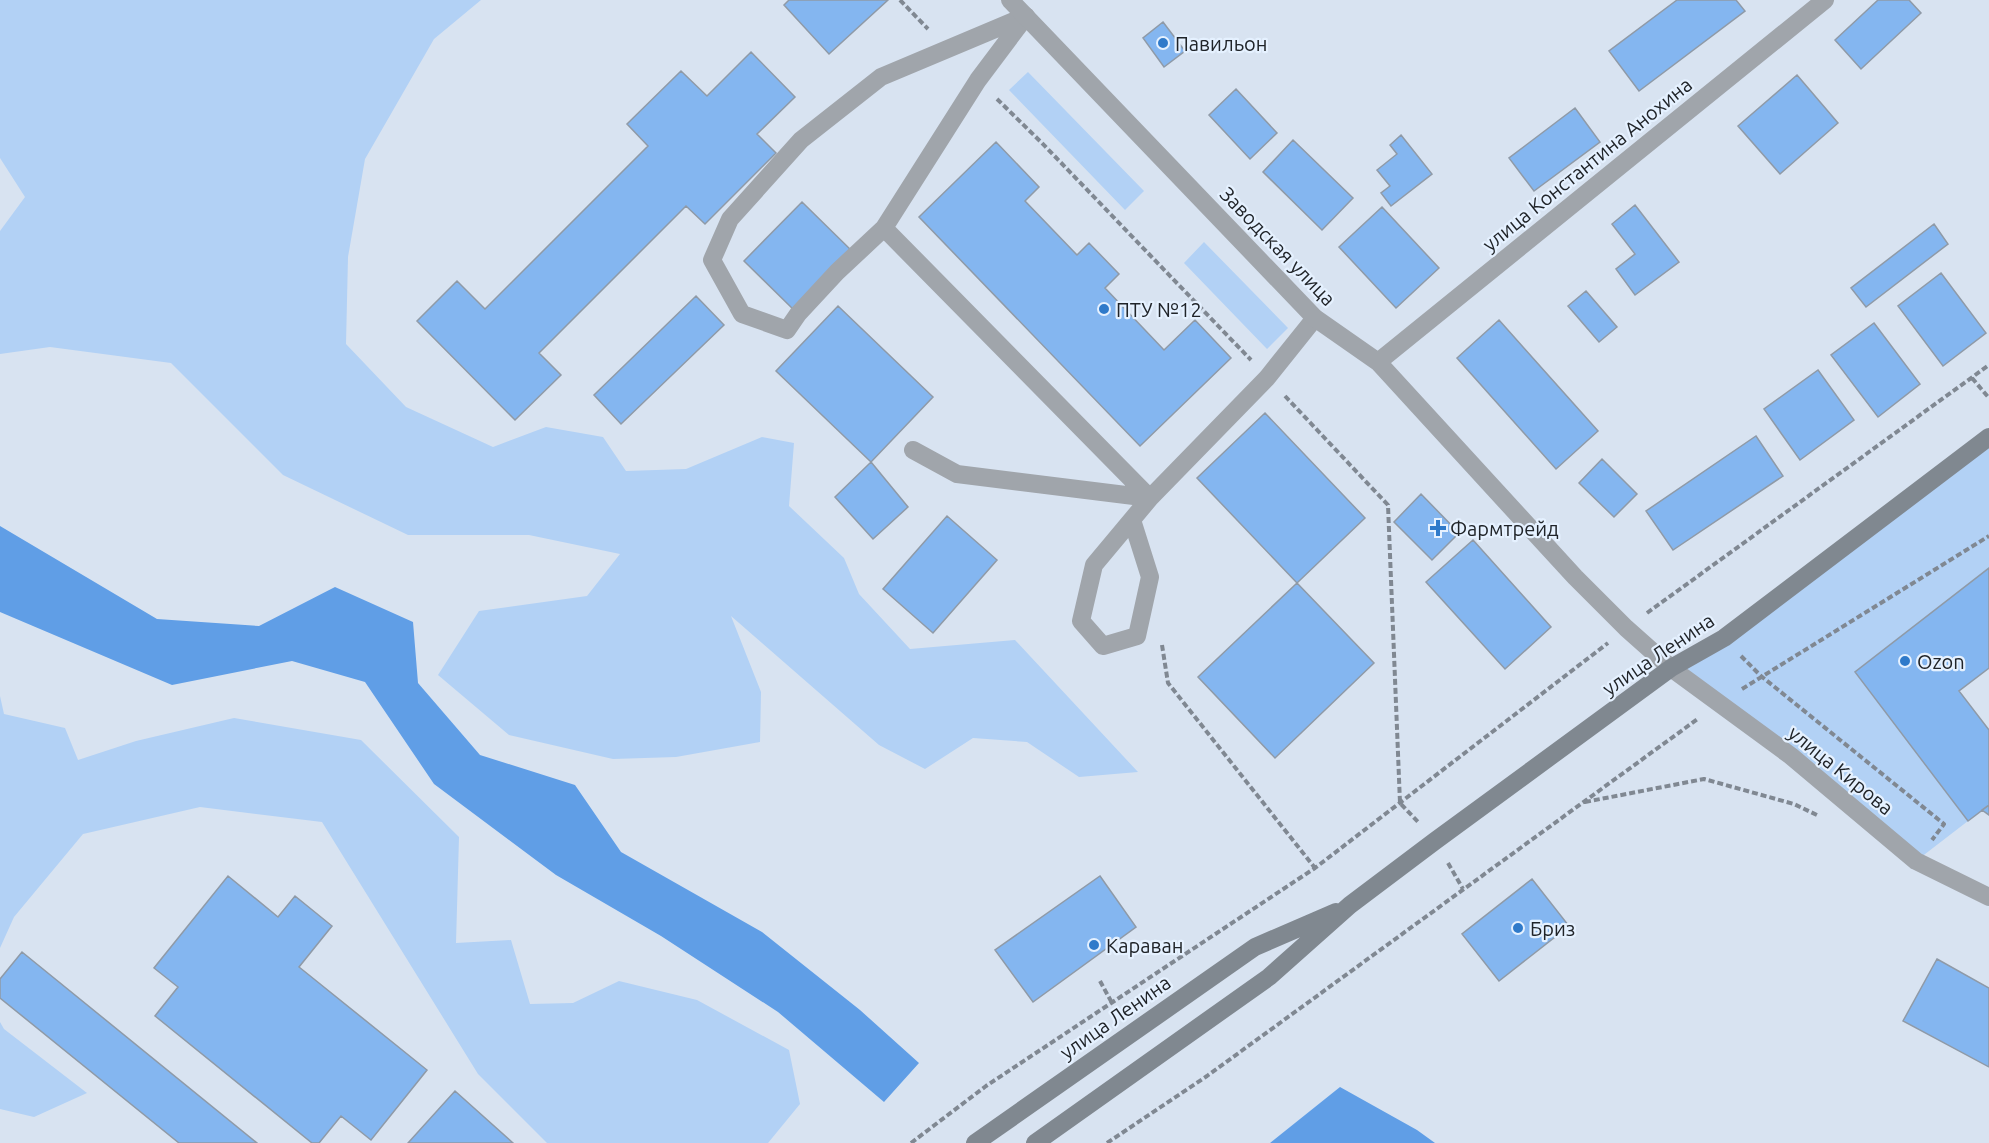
<svg xmlns="http://www.w3.org/2000/svg" width="1989" height="1143" viewBox="0 0 1989 1143" font-family="Ubuntu,sans-serif">
	<rect width="100%" height="100%" fill="#d8e3f1"/>
	<path fill="#b2d1f5" d="M0 0H481L434 39 365 159 348 257 346 344 406 407 493 447 546 427 603 437 626 471 686 469 762 437 794 443 789 506 844 558 859 594 910 649 1015 640 1138 772 1079 777 1027 742 973 738 925 769 879 745 731 616 761 692 760 742 676 757 613 759 509 735 438 675 479 611 587 596 620 554 529 535H408L283 475 171 363 50 347 0 354V231L25 197 0 158Z
		M1028 72 1144 191 1125 210 1009 90Z
		M1204 242 1288 328 1267 349 1184 263Z
		M1989 437V568L1855 672 1968 821 1916 861 1671 668Z
		M0 696 4 714 65 728 78 760 136 741 234 718 361 740 459 837 456 943 511 940 530 1004 573 1003 619 981 697 1000 789 1050 800 1104 768 1143H547L478 1074 322 822 200 807 83 834 14 917 0 948Z
		M0 1022 4 1029 87 1093 34 1117 0 1109Z"/>
	<path fill="#609ee6" d="M0 526 157 619 259 626 335 587 413 622 418 683 480 755 575 785 621 852 762 932 860 1010 919 1063 884 1102 778 1012 661 936 556 875 434 784 365 682 292 661 172 685 0 612Z
		M1340 1087 1417 1130 1435 1143H1270Z"/>
	<path fill="#84b6f0" stroke="#8f9aa7" stroke-width="1.5" d="M789 0H888L829 54 784 5Z
		M1677 0H1736L1745 11 1639 91 1609 51Z
		M1878 0H1909L1921 13 1861 69 1835 40Z
		M1163 22 1185 51 1164 67 1143 38Z
		M751 52 795 97 757 134 776 153 705 224 686 206 539 353 561 375 515 420 417 321 457 281 485 309 648 146 627 124 681 71 707 96Z
		M1797 75 1838 123 1780 174 1738 126Z
		M1236 89 1277 133 1250 159 1209 115Z
		M1575 108 1600 142 1534 191 1509 158Z
		M1401 135 1432 174 1391 206 1381 193 1390 186 1377 170 1397 154 1390 145Z
		M1293 140 1353 198 1322 230 1263 172Z
		M996 142 1039 187 1025 201 1077 255 1089 243 1119 274 1105 288 1164 350 1195 320 1231 358 1140 446 919 217Z
		M802 202 855 254 798 314 744 261Z
		M1635 205 1679 262 1635 295 1616 269 1635 254 1612 224Z
		M1382 207 1439 268 1396 308 1339 247Z
		M1934 224 1948 244 1866 307 1851 288Z
		M1941 273 1986 333 1943 366 1898 306Z
		M1586 291 1617 327 1599 342 1568 306Z
		M696 296 724 325 621 424 594 395Z
		M838 306 933 397 871 462 776 371Z
		M1499 320 1598 431 1556 469 1457 358Z
		M1874 323 1920 384 1878 417 1831 355Z
		M1818 370 1854 420 1800 460 1764 409Z
		M1265 413 1365 518 1297 583 1197 478Z
		M1756 436 1783 476 1673 550 1646 511Z
		M1602 459 1637 494 1614 517 1579 483Z
		M871 462 908 507 873 539 835 497Z
		M1421 494 1459 533 1432 560 1394 522Z
		M947 516 997 560 933 633 883 589Z
		M1473 540 1551 627 1505 669 1426 582Z
		M1989 568V668L1959 691 1989 730V805L1968 821 1855 672Z
		M1297 583 1374 663 1275 758 1198 677Z
		M1989 805V815L1982 810Z
		M228 876 278 917 295 896 332 926 299 967 427 1070 371 1140 341 1116 319 1143H312L155 1016 178 987 154 968Z
		M1100 876 1136 927 1033 1002 995 950Z
		M1532 879 1569 926 1499 981 1462 934Z
		M22 952 257 1143H179L0 998V979Z
		M1937 959 1989 988V1067L1903 1021Z
		M455 1091 513 1143H408Z"/>
	<g fill="none" stroke-linecap="round" stroke-linejoin="round">
		<path stroke="#808892" stroke-width="4" stroke-dasharray="6 3" stroke-linecap="butt" d="M900 0 928 29
			M997 99 1042 143 1251 360
			M1972 378 1989 398
			M1285 396 1388 505 1400 803 1419 823
			M1647 613 1989 365
			M1162 645 1168 683 1315 868
			M1741 656 1761 676 1944 824 1932 840
			M1742 689 1989 536
			M1585 802 1704 779 1794 804 1819 816
			M1448 863 1463 889
			M1100 981 1112 1003
			M911 1143 986 1086 1315 868 1608 643
			M1107 1143 1207 1076 1699 718"/>
		<path stroke="#a0a5ab" stroke-width="18" d="M1026 16 978 80 884 228 837 272 798 314 787 330 742 314 712 260 730 219 801 140 881 77Z
			M884 228 1150 498
			M913 450 957 474 1150 498
			M1132 520 1150 577 1137 636 1103 646 1081 621 1094 565 1150 498 1267 378 1315 318"/>
		<path stroke="#a0a5ab" stroke-width="18" d="M1010 0 1315 318 1378 362 1575 577 1626 628 1671 668 1791 756 1916 861 1989 897
			M1378 362 1825 0"/>
		<path stroke="#808890" stroke-width="18" d="M975 1143 1255 947 1336 912
			M1035 1143 1269 977 1350 905 1435 841 1671 668 1724 638 1989 437"/>
	</g>
	<g fill="#2f7aca" stroke="#e5f1ff" stroke-width="2">
		<circle cx="1163" cy="43" r="6"/>
		<circle cx="1104" cy="309" r="6"/>
		<path d="M1435 519h6v6h6v6h-6v6h-6v-6h-6v-6h6z"/>
		<circle cx="1905" cy="661" r="6"/>
		<circle cx="1518" cy="928" r="6"/>
		<circle cx="1094" cy="945" r="6"/>
	</g>
	<g text-anchor="middle" dominant-baseline="central" stroke-width="4.5" stroke-linejoin="round" paint-order="stroke">
		<g font-size="20" fill="#202429" stroke="#e5f1ff" text-anchor="start">
			<text x="1175" y="43">Павильон</text>
			<text x="1116" y="309">ПТУ №12</text>
			<text x="1450" y="528">Фармтрейд</text>
			<text x="1917" y="661">Ozon</text>
			<text x="1530" y="928">Бриз</text>
			<text x="1106" y="945">Караван</text>
		</g>
		<g font-size="20" fill="#202429" stroke="#e5f1ff">
			<text transform="translate(1587 164) rotate(-39)">улица Константина Анохина</text>
			<text transform="translate(1278 246) rotate(46)">Заводская улица</text>
			<text transform="translate(1658 654) rotate(-34)">улица Ленина</text>
			<text transform="translate(1841 770) rotate(39)">улица Кирова</text>
			<text transform="translate(1115 1017) rotate(-35)">улица Ленина</text>
		</g>
	</g>
</svg>
